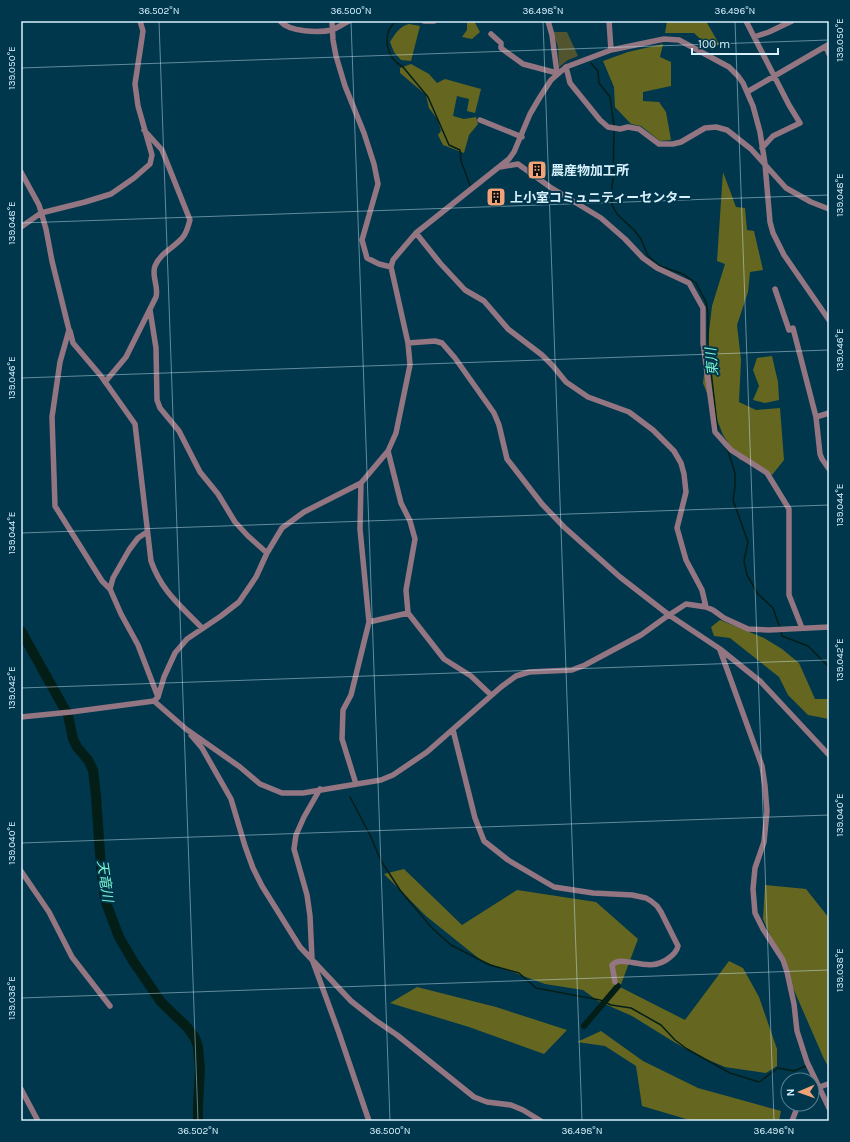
<svg xmlns="http://www.w3.org/2000/svg" width="850" height="1142" viewBox="0 0 850 1142" font-family="Karla,'Noto Sans JP',sans-serif">
	<rect width="100%" height="100%" fill="#01374c"/>
	<path fill="#52542f" d="M553 32H567L578 56 568 60 559 67 558 47Z"/>
	<path fill="#656721" d="M467 21H474L480 32 472 39 462 37 467 30Z
		M667 21H706L719 44 712 50 694 33H665Z
		M409 24 420 26 411 61 401 60 394 52 390 42C395 34 400 26 409 24Z
		M663 44 660 57 671 62V86L643 92V101L659 102 666 112 671 140 660 141 641 126 631 124 615 107 614 87 603 61 628 52Z
		M411 64 429 74 437 83 445 79 481 89 475 113 467 111 469 99 457 96 453 116 464 119 476 117 478 124 469 135 464 153 443 145 438 135 441 131 438 120 429 108 426 95 400 73V68Z
		M723 172 736 207 745 208 747 230 754 231 763 270 750 272 748 292 737 325 741 360 739 402 756 410 780 408 784 460 772 475 739 459 723 435 703 383 712 306 725 264 717 261Z
		M772 356 778 382 779 400 765 403 753 400 759 386 753 370 757 358Z
		M720 620 764 638 782 649 799 663 815 699H829V719L808 715 788 695 779 677 730 638 714 636 711 627Z
		M404 869 462 925 517 890 596 902 638 939 620 987 685 1020 729 961 743 968 759 997 777 1049V1066L766 1073 725 1067 699 1056 674 1042 632 1016 598 1001 583 990 545 984 482 961 426 916 384 874Z
		M765 885 806 889 829 918V1068L824 1059 763 919Z
		M417 987 496 1007 567 1030 544 1054 469 1027 390 1003Z
		M601 1031 643 1061 698 1088 781 1111 779 1121H693L642 1106 636 1066 605 1046 577 1042Z"/>
	<g fill="none" stroke-linecap="round" stroke-linejoin="round">
		<path stroke="#031e17" stroke-width="1.5" d="M396 21C381 34 386 58 403 67L428 97 449 145 460 150 461 161 470 185
			M591 63 598 71 599 83 610 97 614 126
			M614 130 613 180 611 194 612 205 617 214 634 230 641 239 648 256 655 262 660 266 683 274 696 283 706 302 708 313V345L718 432
			M726 448 728 451 735 473V487L733 500 748 542 744 561 747 575 758 594 773 608 780 628
			M781 632 782 636 808 646 829 667
			M350 797 370 835 381 861 391 876 400 890 432 928 451 945 490 965 519 973 536 988 600 1000 611 1005 631 1008 661 1025 675 1040 687 1049 730 1073 759 1082 778 1068 794 1071 806 1066"/>
		<path stroke="#031e17" stroke-width="6" d="M584 1026 618 986"/>
		<path stroke="#031e17" stroke-width="10" d="M21 631 68 715 73 739 77 747 88 760 93 770 96 796 101 868 105 900 119 937 133 961 161 1002 187 1027 195 1038 198 1047 200 1069 198 1105V1121"/>
		<path stroke="#937682" stroke-width="5.5" d="M280 21C289 32 319 33 332 30 337 28 343 24 349 21
			M332 21 333 40 336 56 345 86 364 133 374 164 378 184 362 240 367 258 379 264 391 267
			M424 21H434
			M609 21 611 50
			M746 21 789 105 800 123 773 136 762 148
			M491 34 501 43V48L523 64 557 73 552 35 548 21
			M754 37 769 32 792 21
			M829 44 826 46 829 54
			M566 67 570 83 600 120 608 127 620 129 628 127 639 129 659 144H673L681 142 705 128 716 127 727 130 751 149 786 188 811 202 829 209
			M747 92 826 46
			M480 120 522 137
			M500 167 518 164 550 187 601 218 625 239 643 258 657 268 689 283 703 308V343L715 432 731 450 767 473 789 509V595L802 628
			M21 172 39 205 46 229 52 261 69 330 60 362 52 417 55 506 102 581 110 589
			M21 227 41 213 85 202 111 194 134 178 150 164 152 155 138 106 135 84 143 31 140 21
			M416 233 440 263 465 290 484 301 508 329 542 355 553 366 566 382 588 397 629 412 653 430 674 451 681 463 684 474 686 492 677 528 686 560 702 590 706 607
			M775 289 789 330 793 328 816 417 820 454 822 459 829 469
			M150 310 156 348 157 400 160 408 179 431 200 472 218 494 235 522 248 536 267 553
			M70 331 73 343 101 376 135 424 151 561C162 592 180 605 202 628
			M408 343 435 341 442 343 455 358 494 413 499 425 507 459 542 504 564 527 620 577 669 615 720 649 761 682 829 755
			M105 382 126 357 156 297C159 286 151 276 155 266 160 253 174 248 183 237 187 232 188 226 190 220L162 150 144 130
			M816 417 829 413
			M388 451 401 503 410 521 415 539 406 590 408 613 444 659 471 676 491 695
			M147 532 138 538 129 550 113 578 110 589 121 614 138 645 158 697
			M369 622 408 613
			M720 650 762 766 765 786 767 811 764 842 755 868 753 889 755 913 763 929 783 960 787 972 794 1004 797 1031 807 1062 829 1108
			M154 701 186 729 240 767 260 784 282 793H303L381 780 393 775 427 752 501 687 516 676 529 672 572 670 585 665 641 635 666 617 686 604 706 607 713 610 724 618 748 629 769 630 829 627
			M21 717 71 712 154 701 158 697 164 677 175 653 187 639 221 616 239 602 256 577 267 553 282 528 304 512 361 483 388 451 396 433 410 365 408 343 391 267 393 260 398 254 416 233 509 159 514 152 530 114 540 97 551 80 566 67 611 50 664 39 679 40 729 67 738 76 743 83 753 106 760 132 765 164 770 222 773 233 784 255 829 320
			M453 730 475 818 484 841 508 860 554 887 593 893 632 895 646 898 651 901 657 906 661 912 678 946C677 951 673 955 669 958 648 975 623 953 612 965L615 982
			M191 735 202 748 231 799 245 846 253 868 262 886 300 947 351 1001 375 1020 397 1035 474 1097 487 1102 511 1105 523 1110 541 1121
			M356 784 342 739 343 710 351 695 369 622 360 529 361 483
			M320 789 304 817 296 835 294 849 307 895 310 916 312 959 339 1033 369 1121
			M21 871 49 912 72 957 110 1006
			M21 1089 38 1121
			M792 1121 797 1108 799 1104"/>
		<path stroke="#937682" stroke-width="5.5" d="M814 1089 828 1084"/>
	</g>
	<path fill="none" stroke="#d8f1fe" stroke-width="1" stroke-opacity="0.45" d="M159 21 198 1121M351 21 390 1121M543 21 582 1121M735 21 774 1121M21 68 829 40M21 223 829 195M21 378 829 350M21 533 829 505M21 688 829 660M21 843 829 815M21 998 829 970"/>
	<defs>
		<symbol id="building-square" viewBox="-11 -11 22 22"><rect x="-9" y="-9" width="18" height="18" rx="4" fill="#efa376" stroke="#01374c"/><path d="M-4-6H4V6H1V3H-1V6H-4ZM-2.5-4.3h1.7v1.8h-1.7ZM.8-4.3h1.7v1.8H.8ZM-2.5-1h1.7V.8h-1.7ZM.8-1h1.7V.8H.8Z" fill="#111"/></symbol>
	</defs>
	<g fill-rule="evenodd">
		<use href="#building-square" x="526" y="159" width="22" height="22"/>
		<use href="#building-square" x="485" y="186" width="22" height="22"/>
	</g>
	<g text-anchor="middle" dominant-baseline="central" stroke-width="4" stroke-linejoin="round" paint-order="stroke">
		<g font-size="13" font-weight="bold" fill="#d8f1fe" stroke="#01374c" text-anchor="start">
			<text x="551" y="170">農産物加工所</text>
			<text x="510" y="197">上小室コミュニティーセンター</text>
		</g>
		<g font-size="14" font-style="italic" fill="#7af2ce" stroke="#01374c">
			<text transform="translate(712 362) rotate(-95)">東川</text>
			<text transform="translate(105 881) rotate(82)">天竜川</text>
		</g>
	</g>
	<rect width="850" height="1142" fill="none" stroke="#01374c" stroke-width="44"/>
	<g transform="translate(800 1092) rotate(268)"><circle r="19" fill="#01374c" stroke="#578193"/>
	<path d="M0-3L7 15L0 10L-7 15Z" fill="#efa376"/>
	<text y="-6" font-size="11" font-weight="bold" text-anchor="middle" fill="#d8f1fe">N</text>
	</g>
	<path d="M692 48v6h86v-6" fill="none" stroke="#d8f1fe" stroke-width="2"/>
	<text x="698" y="48" font-size="12" fill="#d8f1fe" stroke="#01374c" stroke-width="3" paint-order="stroke">100 m</text>
	<rect x="22" y="22" width="806" height="1098" fill="none" stroke="#d8f1fe" stroke-width="1.5"/>
	<g font-size="10" text-anchor="middle" fill="#d8f1fe">
		<text x="159" y="14">36.502°N</text>
		<text x="351" y="14">36.500°N</text>
		<text x="543" y="14">36.498°N</text>
		<text x="735" y="14">36.496°N</text>
		<text transform="translate(839 40) rotate(-90)" y="4">139.050°E</text>
		<text transform="translate(11 68) rotate(-90)" y="4">139.050°E</text>
		<text transform="translate(839 195) rotate(-90)" y="4">139.048°E</text>
		<text transform="translate(11 223) rotate(-90)" y="4">139.048°E</text>
		<text transform="translate(839 350) rotate(-90)" y="4">139.046°E</text>
		<text transform="translate(11 378) rotate(-90)" y="4">139.046°E</text>
		<text transform="translate(839 505) rotate(-90)" y="4">139.044°E</text>
		<text transform="translate(11 533) rotate(-90)" y="4">139.044°E</text>
		<text transform="translate(839 660) rotate(-90)" y="4">139.042°E</text>
		<text transform="translate(11 688) rotate(-90)" y="4">139.042°E</text>
		<text transform="translate(839 815) rotate(-90)" y="4">139.040°E</text>
		<text transform="translate(11 843) rotate(-90)" y="4">139.040°E</text>
		<text transform="translate(839 970) rotate(-90)" y="4">139.038°E</text>
		<text transform="translate(11 998) rotate(-90)" y="4">139.038°E</text>
		<text x="198" y="1134">36.502°N</text>
		<text x="390" y="1134">36.500°N</text>
		<text x="582" y="1134">36.498°N</text>
		<text x="774" y="1134">36.496°N</text>
	</g>
</svg>
